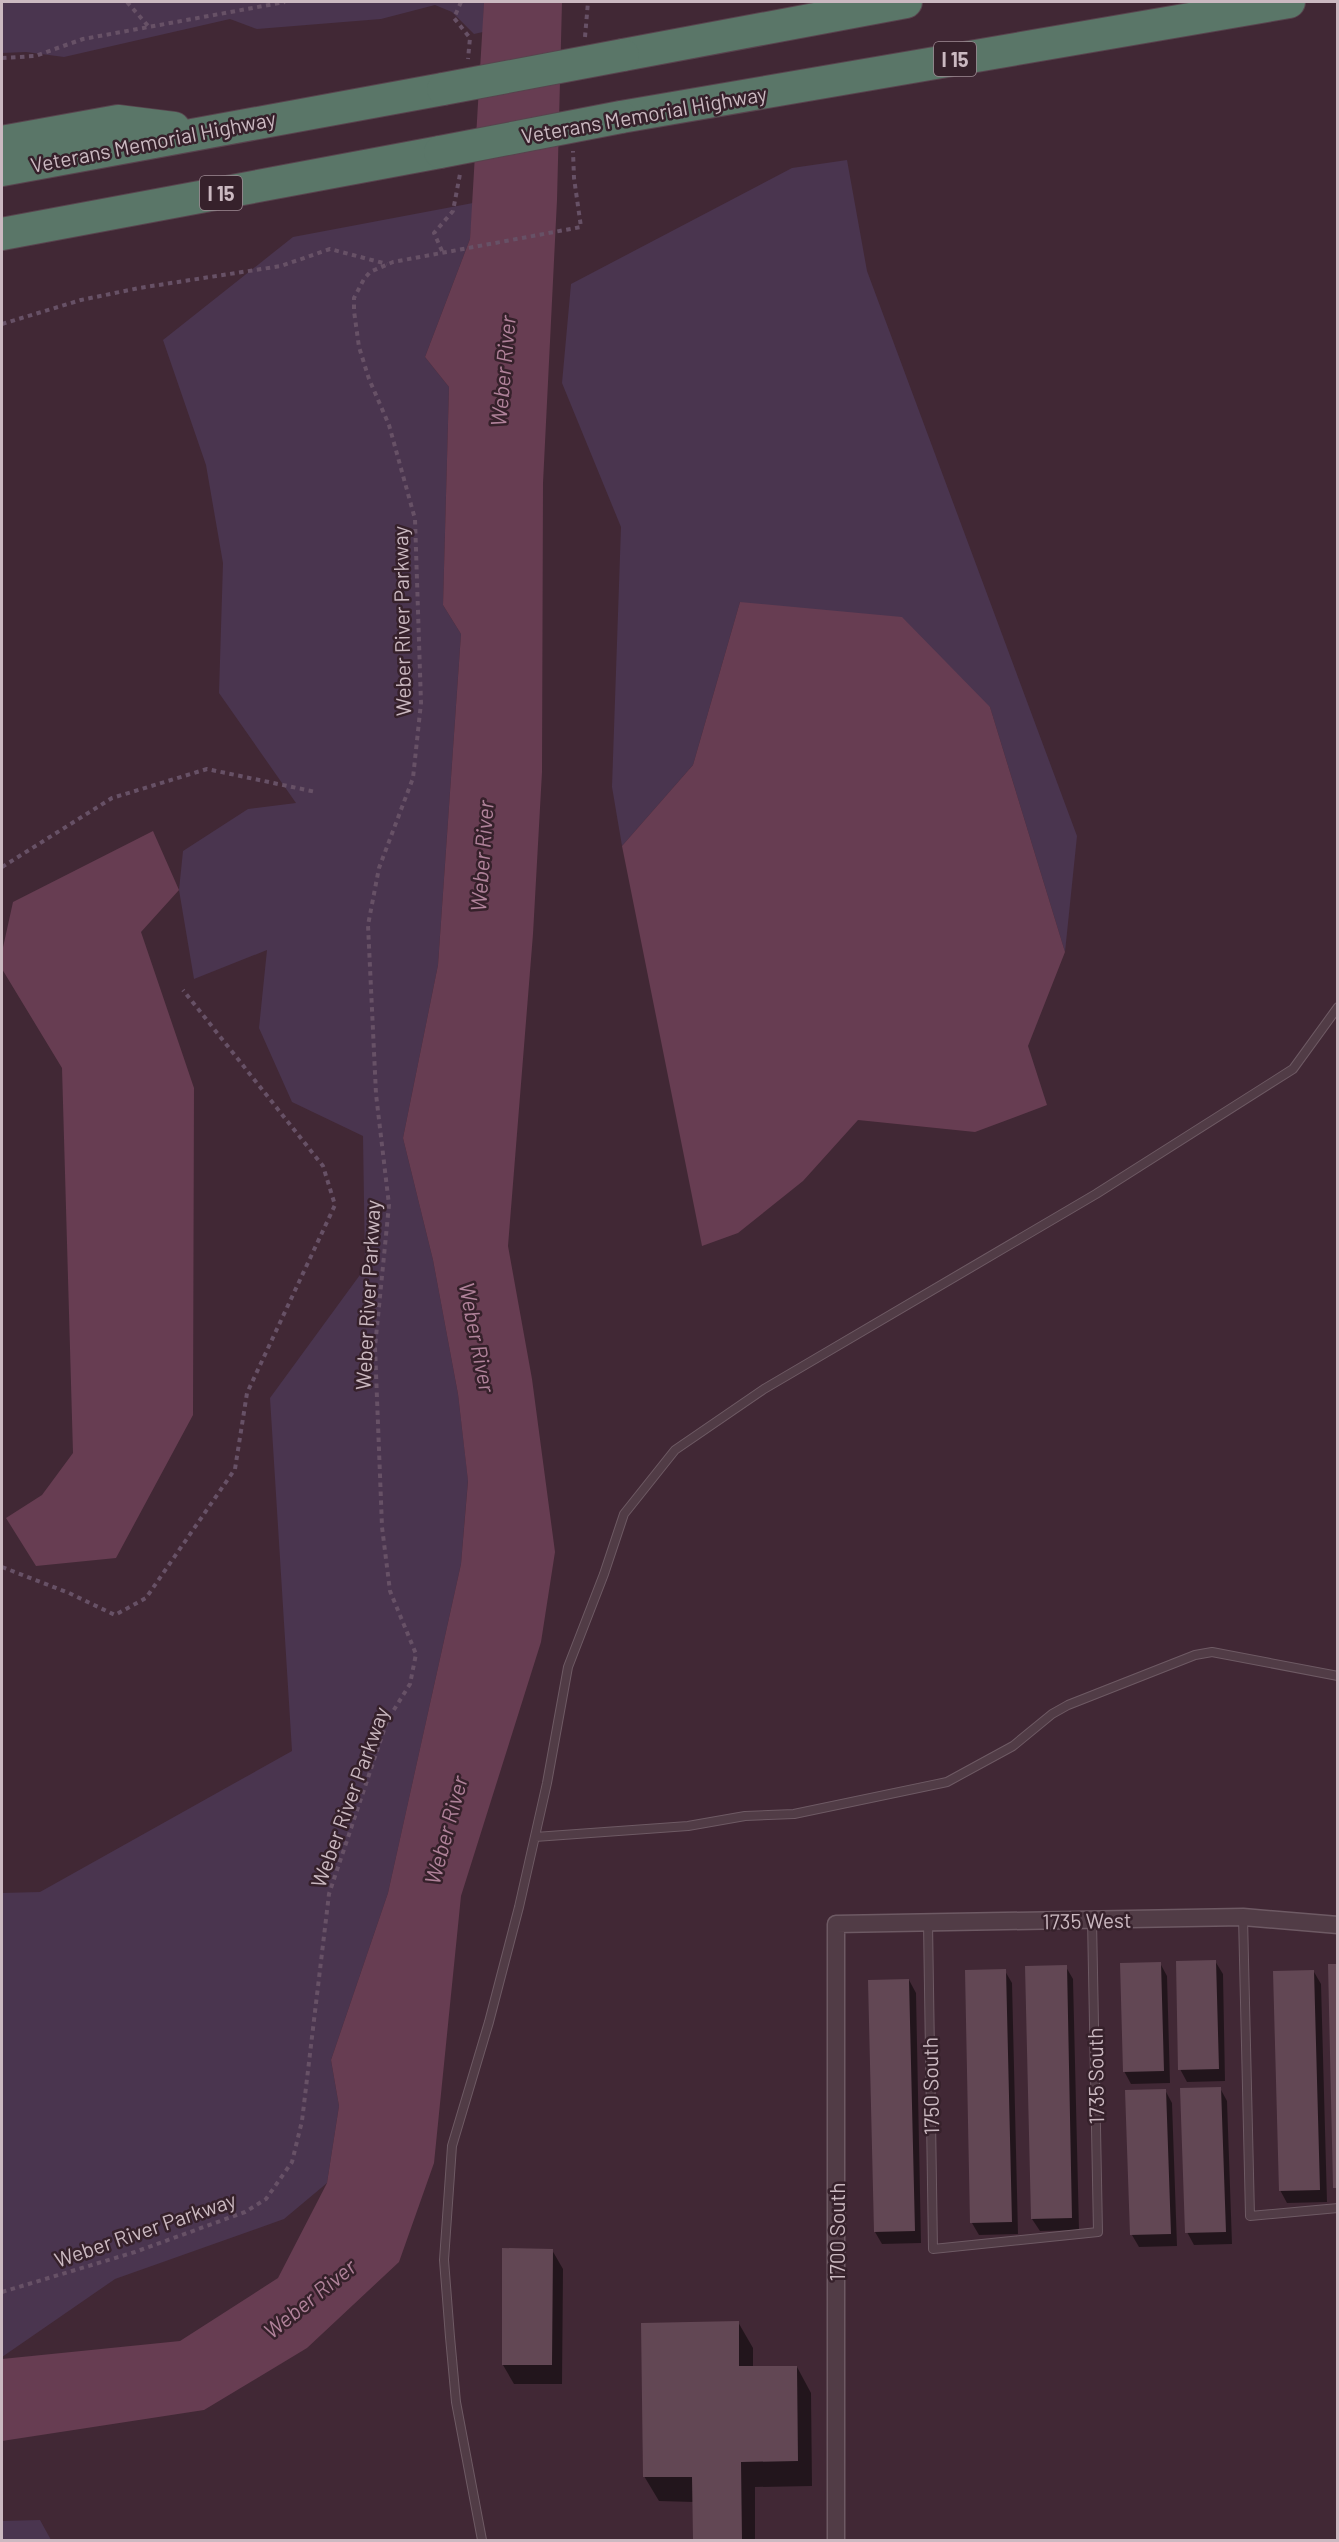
<svg xmlns="http://www.w3.org/2000/svg" width="1339" height="2542" viewBox="0 0 1339 2542" font-family="Barlow,sans-serif">
	<rect width="100%" height="100%" fill="#412835"/>
	<path fill="#4a354f" d="M2 2H484L483 32 474 34 452 12 435 5 381 19 257 29 230 19 64 57 26 52 2 53Z
		M847 160 867 271 1077 836 1065 952 990 707 740 602 693 765 622 846 612 787 621 527 562 383 571 284 792 168Z
		M473 203 470 239 425 357 449 387 443 605 461 634 438 965 403 1138 433 1260 458 1394 468 1480 461 1564 388 1893 331 2060 339 2106 327 2183 284 2219 115 2279 2 2357V1893L40 1892 292 1751 270 1398 365 1268 363 1136 292 1102 259 1028 267 950 194 979 179 890 183 851 248 809 296 803 219 693 223 563 206 465 163 340 293 237Z
		M40 2520 51 2540H2V2521Z"/>
	<path fill="#673d52" d="M484 2H562L557 200 543 483 542 772 533 934 508 1246 532 1379 555 1552 541 1642 461 1896 434 2163 399 2262 307 2348 204 2410 2 2441V2359L180 2341 278 2278 327 2183 339 2106 331 2060 388 1893 461 1564 468 1481 458 1394 433 1260 403 1138 438 965 461 634 443 605 449 387 425 357 470 239Z
		M740 602 902 617 990 707 1065 952 1028 1046 1047 1105 975 1132 858 1120 803 1181 738 1233 702 1246 622 846 693 765Z
		M153 831 179 890 141 932 194 1088 193 1415 116 1558 36 1566 6 1518 42 1495 73 1453 62 1068 2 969V952L13 902Z"/>
	<path fill="#0007" d="M1215 1961 1223 1974 1225 2081 1187 2082 1180 2069Z
		M1160 1963 1167 1976 1170 2083 1131 2084 1124 2071Z
		M1066 1967 1073 1979 1079 2230 1040 2231 1032 2219Z
		M1005 1971 1012 1983 1018 2234 979 2235 972 2223Z
		M1314 1972 1321 1984 1327 2202 1287 2203 1280 2190Z
		M909 1980 916 1993 921 2243 882 2244 875 2232Z
		M1220 2088 1227 2101 1232 2244 1194 2245 1187 2232Z
		M1165 2090 1172 2103 1177 2246 1139 2247 1132 2235Z
		M503 2250H552L563 2269 562 2384H514L503 2365Z
		M738 2322 753 2348V2367H797L811 2393 812 2486 755 2487V2540H695L694 2502 659 2501 644 2476Z"/>
	<path fill="#624754" d="M1216 1960 1219 2069 1178 2070 1176 1961Z
		M1161 1962 1164 2071 1123 2072 1120 1963Z
		M1328 1964H1338V2188H1333Z
		M1067 1965 1072 2218 1031 2219 1025 1966Z
		M1006 1969 1012 2222 970 2223 965 1970Z
		M1314 1970 1320 2190 1279 2191 1273 1971Z
		M909 1979 915 2231 874 2232 868 1980Z
		M1221 2087 1226 2232 1185 2233 1180 2088Z
		M1166 2089 1171 2234 1130 2235 1125 2090Z
		M502 2248 553 2249 552 2365H502Z
		M739 2321V2366H797L798 2461 741 2462 742 2540H693L692 2477H643L641 2323Z"/>
	<g fill="none" stroke-linecap="round" stroke-linejoin="round">
		<defs>
			<path id="service" d="M535 1837 688 1826 745 1816 794 1814 947 1782 1013 1746 1052 1714 1068 1705 1195 1655 1212 1652 1338 1676
				M1243 1917 1250 2216 1338 2208
				M928 1923 933 2249 1098 2232 1092 1920
				M482 2540 456 2402 450 2337 444 2260 452 2146 489 2022 519 1907 547 1783 568 1667 604 1574 624 1514 675 1450 764 1389 1096 1194 1293 1069 1338 1007"/>
			<path id="minor" d="M836 2540V1924L1243 1917 1338 1925"/>
			<path id="motorway" d="M623 55 906 2
				M621 117 1289 2
				M2 142 118 121 174 128
				M2 170 443 89
				M2 234 440 152"/>
		</defs>
		<use href="#service" stroke="#6e5a64" stroke-width="10"/>
		<use href="#minor" stroke="#6e5a64" stroke-width="19"/>
		<use href="#motorway" stroke="#58444e" stroke-width="34"/>
		<path stroke="#675166" stroke-width="4" stroke-dasharray="4.5 4.5" stroke-linecap="butt" d="M127 2 149 27
			M461 2 454 18 470 38 468 59
			M585 37 588 2
			M2 58 35 56 83 39 285 2
			M442 251 434 233 453 211 460 174
			M2 324 81 300 139 288 281 266 330 249 387 264
			M2 867 112 798 207 769 316 792
			M2 1567 69 1593 115 1615 146 1598 235 1469 247 1393 335 1205 323 1166 183 990
			M2 2292 135 2252 245 2212 266 2199 292 2162 302 2121 329 1894 387 1721 410 1684 416 1654 390 1591 382 1527 375 1347 389 1205 376 1094 368 925 379 868 413 778 421 703 415 519 389 425 369 379 359 347 354 311V298L364 279 370 272 393 262 581 227 574 178 573 151"/>
		<use href="#service" stroke="#513c46" stroke-width="8"/>
		<use href="#minor" stroke="#513c46" stroke-width="16"/>
		<use href="#motorway" stroke="#5a7668" stroke-width="32"/>
		<defs>
			<path id="motorway-bridge" d="M443 89 623 55
				M440 152 621 117"/>
		</defs>
		<use href="#motorway-bridge" stroke="#58444e" stroke-width="34" stroke-linecap="butt"/>
		<use href="#motorway-bridge" stroke="#5a7668" stroke-width="32"/>
	</g>
	<g text-anchor="middle" dominant-baseline="central" stroke-width="5" stroke-linejoin="round" paint-order="stroke">
		<g fill="#36212b" stroke="#9e8b94" stroke-width="1.5">
			<rect x="934" y="42" width="42" height="34" rx="4.5"/>
			<rect x="200" y="176" width="42" height="34" rx="4.5"/>
		</g>
		<g font-size="20" font-weight="bold" fill="#cbb9c1">
			<text x="955" y="59">I 15</text>
			<text x="221" y="193">I 15</text>
		</g>
		<g font-size="21" fill="#cbb9c1" stroke="#36212b">
			<text transform="translate(644 114) rotate(-10)">Veterans Memorial Highway</text>
			<text transform="translate(153 141) rotate(-11)">Veterans Memorial Highway</text>
			<text transform="translate(401 621) rotate(-91)">Weber River Parkway</text>
			<text transform="translate(367 1295) rotate(-87)">Weber River Parkway</text>
			<text transform="translate(349 1797) rotate(-70)">Weber River Parkway</text>
			<text transform="translate(1087 1920) rotate(-1)">1735 West</text>
			<text transform="translate(1095 2076) rotate(-91)">1735 South</text>
			<text transform="translate(930 2086) rotate(-91)">1750 South</text>
			<text transform="translate(145 2229) rotate(-19)">Weber River Parkway</text>
			<text transform="translate(836 2232) rotate(-90)">1700 South</text>
		</g>
		<g font-size="22" font-style="italic" fill="#b0829a" stroke="#36212b">
			<text transform="translate(502 371) rotate(-85)">Weber River</text>
			<text transform="translate(481 856) rotate(-86)">Weber River</text>
			<text transform="translate(478 1337) rotate(79)">Weber River</text>
			<text transform="translate(445 1830) rotate(-75)">Weber River</text>
			<text transform="translate(309 2298) rotate(-39)">Weber River</text>
		</g>
	</g>
	<rect width="1339" height="2542" fill="none" stroke="#cbb9c1" stroke-width="6"/>
</svg>
